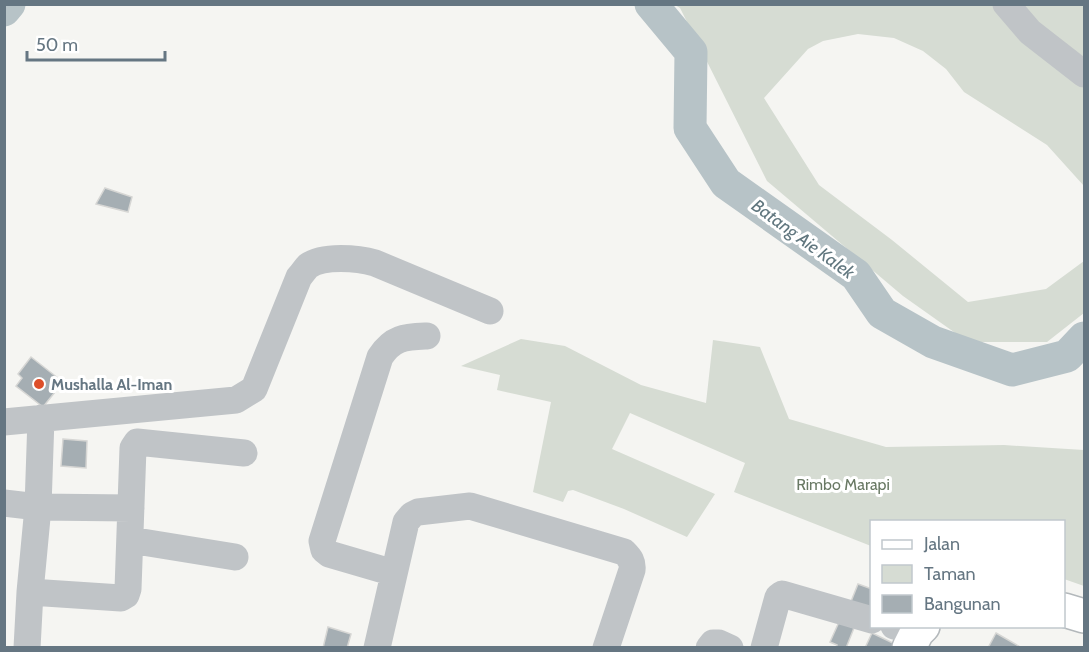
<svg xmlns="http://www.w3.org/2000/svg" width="1089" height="652" viewBox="0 0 1089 652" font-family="Cabin,sans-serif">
	<rect width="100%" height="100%" fill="#f5f5f2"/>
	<path fill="#d6dcd3" d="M675 5H1084V186L1047 145 964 92 946 69 923 51 894 38 858 34 823 41 808 49 764 98 819 185 892 240 968 302 1046 289 1084 261V313L1047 342H968L903 296 767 181 680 8Z
		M521 339 565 346 641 385 706 403 713 340 760 347 789 419 886 447 1004 445 1084 450V586L1064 579V522H872L871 546 734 492 745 463 630 413 612 449 715 494 687 537 624 509 573 490 568 491 563 502 533 492 551 402 497 390 500 375 461 366Z"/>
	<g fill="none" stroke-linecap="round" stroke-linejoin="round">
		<path stroke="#b7c3c7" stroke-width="33" d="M651 4 691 52 690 128 726 183 856 275 882 313 933 342 1012 370 1067 356 1084 338
			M4 10 9 4"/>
	</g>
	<path fill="#a5aeb3" stroke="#d6d6d4" stroke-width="1.5" d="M105 188 132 197 128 212 96 204Z
		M31 357 63 382 43 407 16 386 22 378 18 374Z
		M63 439 87 441 86 468 61 466Z
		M858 584 872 589V618L848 609Z
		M839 622 854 628 846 648H836L837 645 830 642Z
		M328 627 351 634 347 648H323Z
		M872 633 895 644 893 648H865Z
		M996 633 1022 648H988Z"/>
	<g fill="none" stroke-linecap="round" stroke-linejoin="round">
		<defs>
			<path id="major" d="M1064 610 1084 616
				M909 648 917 632 923 626"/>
		</defs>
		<use href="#major" stroke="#b3b8bb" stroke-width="36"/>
		<path stroke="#c0c4c7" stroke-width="27" d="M1006 4 1030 32 1084 74
			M4 422 236 400 254 389 299 277C302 274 305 269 308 266 323 255 358 258 375 263L490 311
			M4 503 38 507 131 508
			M130 540 235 557
			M394 573 329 554 324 550 322 541 380 357C393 337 405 337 427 336
			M30 592 121 598 126 595 128 589 133 448 137 442 244 453
			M894 626 917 632
			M27 648 30 592 38 507 41 418
			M377 648 406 522 412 515 418 512 470 506 624 552C630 558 633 562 632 570L606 648
			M709 648 713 643H719L730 648
			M764 648 778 597 782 594 872 620"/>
		<use href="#major" stroke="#fff" stroke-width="33"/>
	</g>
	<circle fill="#dd4f2a" stroke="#fff" stroke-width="2" cx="39" cy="384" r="6"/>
	<g text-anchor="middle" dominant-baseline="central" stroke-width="6" stroke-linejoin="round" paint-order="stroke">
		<g font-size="16" font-weight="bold" fill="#657682" stroke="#fff" text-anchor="start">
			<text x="51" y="384">Mushalla Al-Iman</text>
		</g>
		<g font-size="16" fill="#697964" stroke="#fff">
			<text x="843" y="484">Rimbo Marapi</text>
		</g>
		<g font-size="18" font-style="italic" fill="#61777f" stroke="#fff">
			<text transform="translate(803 239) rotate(36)">Batang Aie Kalek</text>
		</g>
	</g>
	<rect width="1089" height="652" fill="none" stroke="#657682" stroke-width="12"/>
	<rect x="870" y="520" width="195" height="108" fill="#ffffff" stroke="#c1c8cd" stroke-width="1.5"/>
	<rect x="882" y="540" width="30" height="9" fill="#ffffff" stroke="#c1c8cd" stroke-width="1.5"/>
	<text x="924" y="550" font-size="18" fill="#657682">Jalan</text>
	<rect x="882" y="565" width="30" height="18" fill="#d6dcd3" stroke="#c1c8cd" stroke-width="1.5"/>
	<text x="924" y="580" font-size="18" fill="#657682">Taman</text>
	<rect x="882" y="595" width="30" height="18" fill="#a5aeb3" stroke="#c1c8cd" stroke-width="1.5"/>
	<text x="924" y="610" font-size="18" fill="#657682">Bangunan</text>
	<path d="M27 51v9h138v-9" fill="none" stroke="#657682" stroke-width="3"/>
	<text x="36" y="51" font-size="18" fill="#657682" stroke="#ffffff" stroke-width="4.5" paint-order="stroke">50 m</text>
</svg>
